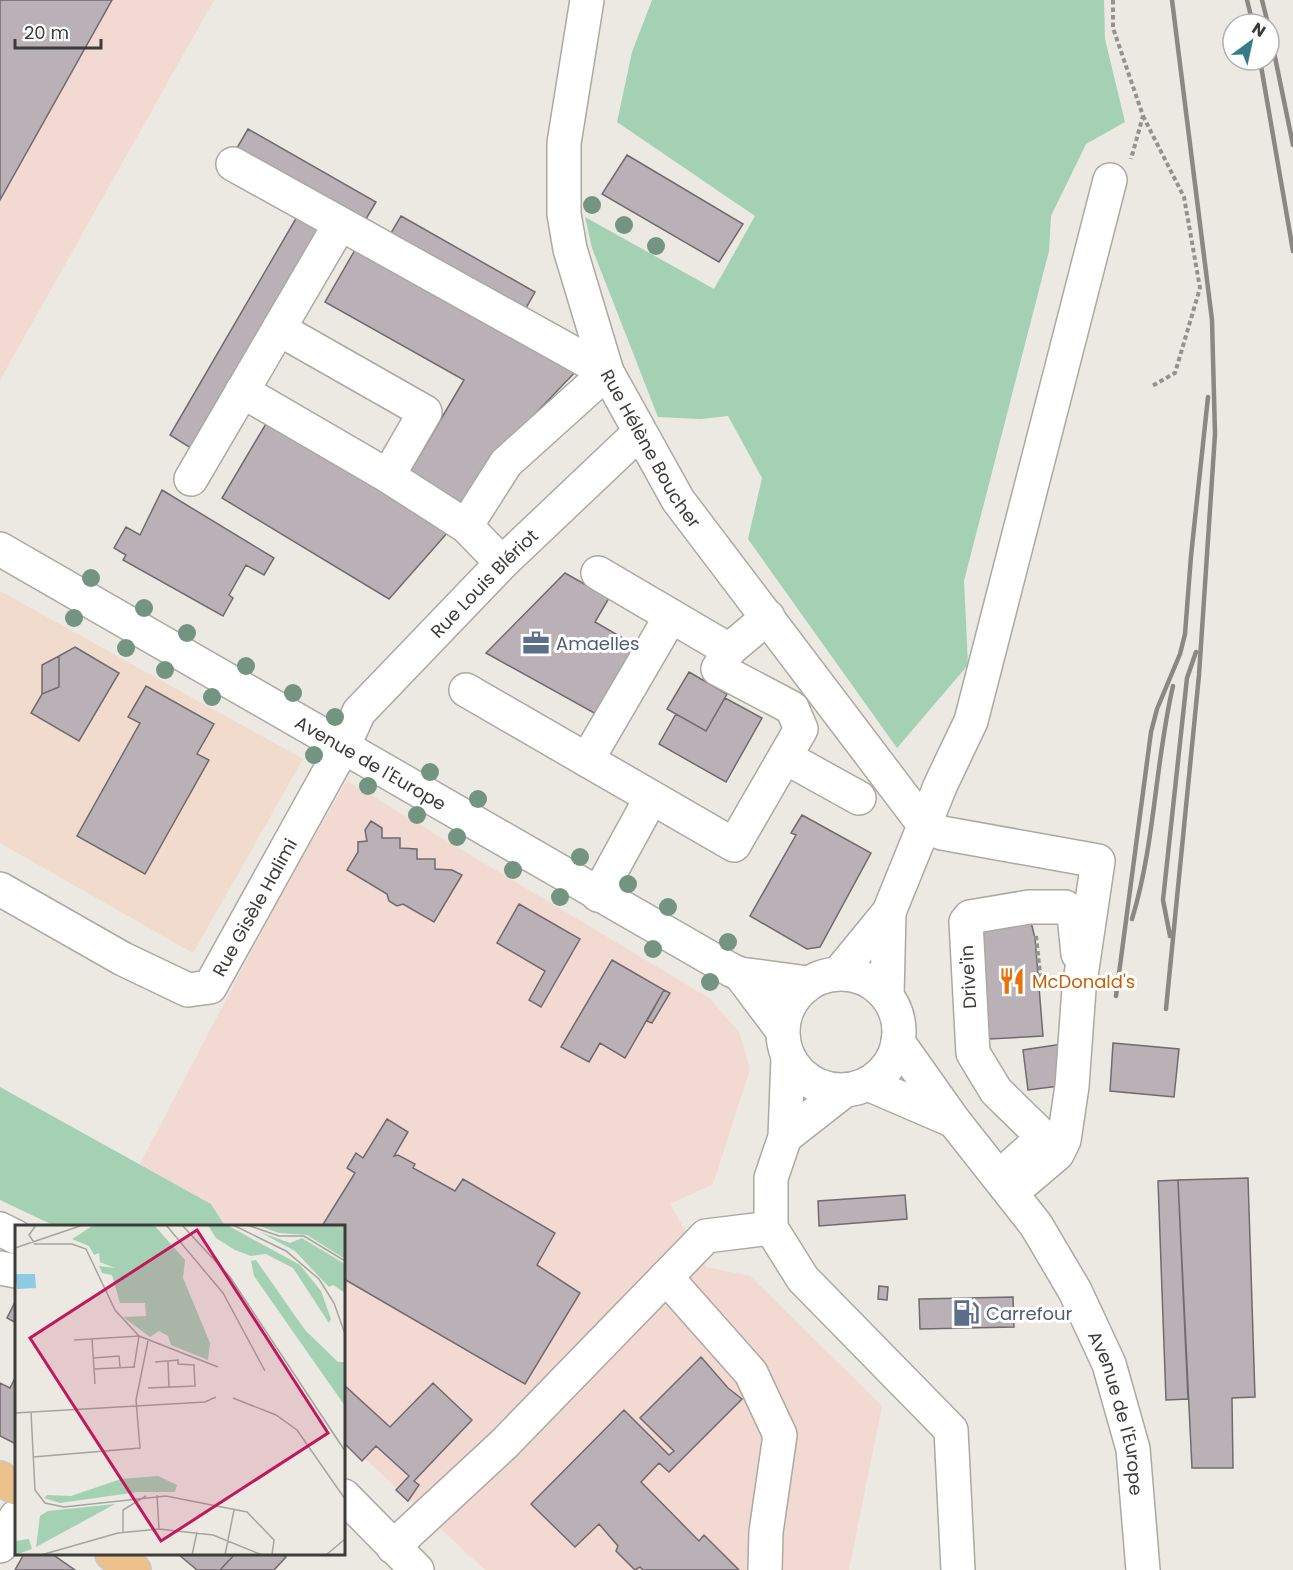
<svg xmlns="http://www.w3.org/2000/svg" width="1293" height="1570" viewBox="0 0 1293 1570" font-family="Poppins,sans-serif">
	<rect width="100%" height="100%" fill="#ebe9e1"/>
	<path fill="#f0dbcd" d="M0 591 303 759 193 953 0 843Z"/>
	<path fill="#f2d9d2" d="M0 0H214L0 380Z
		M347 781 709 998 739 1032 750 1069 713 1184 670 1204 706 1267 750 1276 882 1406 849 1570H485L344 1439V1226H225L211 1204 140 1164 284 889Z"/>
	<path fill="#a4d0b4" d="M652 0H1104L1105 39 1125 122 1086 144 1051 216 1049 251 964 581 968 665 897 748 748 539 762 478 728 416 701 419 658 417 592 248 585 217 714 289 755 216 617 122 632 52Z
		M0 1087 211 1204 225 1226H55L0 1200Z"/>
	<path fill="#b9b1b6" stroke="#716a6e" stroke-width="1.5" d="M0 0H112L0 200Z
		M248 129 376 202 363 224 234 153Z
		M627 155 743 224 719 262 602 194Z
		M298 215 320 228 194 450 170 435Z
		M401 216 535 292 522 315 388 238Z
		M359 243 579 368 517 433 468 510 408 475 464 380 325 302Z
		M267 422 449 531 389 599 222 498Z
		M162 490 274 558 264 575 246 565 229 595 233 598 223 616 123 560 126 555 114 548 126 527 140 535Z
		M565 573 609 598 595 622 635 645 596 714 486 653Z
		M75 647 119 673 79 741 31 713 42 694 59 687V656Z
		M59 656V687L42 694V665Z
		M689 672 727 694 706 731 667 709Z
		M146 686 214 724 197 754 209 760 145 874 77 836 140 723 128 717Z
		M725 698 762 718 726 782 659 744 676 714 706 731Z
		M802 815 871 853 820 947 807 949 750 916 796 835 791 833Z
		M371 821 382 828V838H400V848L417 849V859H435V869L452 870 462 875 434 922 403 904 397 906 389 901 387 894 347 870 358 852V842L367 841 365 830Z
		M519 904 580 939 541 1007 529 1000 545 971 497 943Z
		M1030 918 1035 938 1043 1036 989 1039 980 923Z
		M612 960 664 990 625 1058 600 1043 589 1062 561 1047Z
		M664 990 670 993 652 1023 647 1021Z
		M1113 1043 1179 1049 1174 1097 1110 1091Z
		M1062 1044 1067 1085 1028 1090 1023 1050Z
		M387 1119 408 1132 394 1156 398 1155 415 1164 413 1168 455 1191 463 1179 555 1233 537 1265 580 1293 525 1384 344 1279V1226H322L355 1173 347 1168 356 1153 363 1158Z
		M1248 1178 1255 1397 1232 1398 1233 1468H1192L1178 1180Z
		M1178 1180 1188 1399 1166 1400 1158 1181Z
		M905 1195 907 1219 819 1226 818 1201Z
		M879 1286 888 1287 887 1300 878 1299Z
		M1013 1297 1014 1327 920 1329 919 1299Z
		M16 1300V1323L7 1318Z
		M701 1357 728 1388 742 1399 669 1472 659 1463 641 1482 699 1541 704 1535 739 1570H643L640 1567 635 1570 616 1551 618 1546 599 1524 575 1547 531 1504 624 1410 669 1455 674 1451 640 1418Z
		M16 1376V1444L0 1436V1383L10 1388Z
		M433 1383 472 1420 414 1481 419 1485 408 1501 396 1490 409 1476 376 1446 362 1461 344 1443V1385L390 1427Z
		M24 1554H52L75 1570H15Z
		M178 1554H235L220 1570H197Z
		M235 1554H282L286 1557 274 1570H220Z"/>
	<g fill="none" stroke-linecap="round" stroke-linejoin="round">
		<defs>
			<g id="minor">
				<path id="s1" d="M587 0 564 143V214L570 249 607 372 678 500 925 826 942 833 1098 861 1079 989 1072 1086 1064 1140 1057 1154 1011 1193"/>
				<path d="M233 164 607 372 506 463 466 526"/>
				<path d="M279 329 425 412 388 476"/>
				<path d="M242 391 388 476 466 526 502 563"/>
				<path d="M191 479 340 224"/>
				<path id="s2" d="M0 549 731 970 740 974 808 983"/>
				<path d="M598 573 729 650 768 617"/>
				<path d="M466 690 734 845 801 729 792 708 718 669 729 650"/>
				<path d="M785 757 859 798"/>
				<path d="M587 760 671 616"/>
				<path id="s3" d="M0 889 123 959 188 990 210 987 343 747 359 712 502 563 639 433"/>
				<path d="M598 895 651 798"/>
				<path d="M839 973 889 912 941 784 971 721 1110 180"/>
				<circle cx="841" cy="1032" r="58"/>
				<path d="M740 974 782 1030"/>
				<path d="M887 995 889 912"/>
				<path id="s4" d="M898 1042 954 1121 1036 1225 1075 1291 1109 1364 1133 1449 1143 1570"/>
				<path d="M788 1058 785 1137 771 1178V1228L803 1279 951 1430 958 1570"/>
				<path d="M868 1084 954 1121"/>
				<path d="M785 1137 845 1090"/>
				<path d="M1008 1169 1036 1144 1040 1134 996 1091 973 1053 966 922 970 917 1029 907H1065L1074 915 1078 954"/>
				<path d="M0 1229 16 1237"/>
				<path d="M0 1268 16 1271"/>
				<path d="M666 1277 751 1373 780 1435 766 1532 765 1570"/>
				<path d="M344 1496 417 1570"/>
				<path d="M0 1546 16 1517"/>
				<path d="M393 1547 504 1444 706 1236 771 1228"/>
			</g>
			<path id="major" d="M0 1478 16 1488
				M112 1554 134 1570"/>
		</defs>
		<use href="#minor" stroke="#aba9a2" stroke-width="36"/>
		<use href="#major" stroke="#c9c8c8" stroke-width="36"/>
		<path stroke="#94928d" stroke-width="4" stroke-dasharray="4.5 3" stroke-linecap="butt" d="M1113 0V28L1143 116 1131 159
			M1143 116 1184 197 1200 288 1175 373 1152 386
			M1036 936 1041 983"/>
		<use href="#minor" stroke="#fff" stroke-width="33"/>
		<use href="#major" stroke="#ebc08b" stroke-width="33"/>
		<path stroke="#8a8883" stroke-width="4.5" d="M1247 0 1253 24
			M1262 0 1268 24
			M1269 28 1293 145
			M1260 60 1293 251
			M1132 919C1155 844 1155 763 1173 686
			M1170 936 1163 900 1187 678 1196 652
			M1116 996 1151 732 1157 709 1180 654 1185 634 1191 556 1208 397
			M1166 1009 1199 675 1215 434 1212 320 1172 0"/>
	</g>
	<g fill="#739480">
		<circle cx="592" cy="205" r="9"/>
		<circle cx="624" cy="225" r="9"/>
		<circle cx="656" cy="246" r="9"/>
		<circle cx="91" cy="578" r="9"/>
		<circle cx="144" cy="608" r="9"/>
		<circle cx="74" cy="618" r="9"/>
		<circle cx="187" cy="633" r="9"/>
		<circle cx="126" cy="648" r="9"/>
		<circle cx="246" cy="666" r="9"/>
		<circle cx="165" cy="670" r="9"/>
		<circle cx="293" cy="693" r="9"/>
		<circle cx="212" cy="697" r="9"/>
		<circle cx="335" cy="717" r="9"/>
		<circle cx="314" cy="755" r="9"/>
		<circle cx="430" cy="772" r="9"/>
		<circle cx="368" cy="786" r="9"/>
		<circle cx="478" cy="799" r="9"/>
		<circle cx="417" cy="815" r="9"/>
		<circle cx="457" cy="837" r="9"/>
		<circle cx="580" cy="857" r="9"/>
		<circle cx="513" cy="870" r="9"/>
		<circle cx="628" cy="884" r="9"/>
		<circle cx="560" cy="897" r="9"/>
		<circle cx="668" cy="907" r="9"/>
		<circle cx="728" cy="942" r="9"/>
		<circle cx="653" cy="949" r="9"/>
		<circle cx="710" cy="982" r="9"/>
	</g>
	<defs>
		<symbol id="office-bare" viewBox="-9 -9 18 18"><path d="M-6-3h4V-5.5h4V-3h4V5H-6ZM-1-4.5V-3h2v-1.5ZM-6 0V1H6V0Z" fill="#5c6f8a" stroke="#fff" stroke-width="2.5" paint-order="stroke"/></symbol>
		<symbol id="restaurant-bare" viewBox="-9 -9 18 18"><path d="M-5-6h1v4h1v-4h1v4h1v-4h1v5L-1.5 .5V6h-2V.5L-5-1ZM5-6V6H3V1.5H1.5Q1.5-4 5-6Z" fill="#e8710a" stroke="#fff" stroke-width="2.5" paint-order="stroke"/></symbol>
		<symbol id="fuel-bare" viewBox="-9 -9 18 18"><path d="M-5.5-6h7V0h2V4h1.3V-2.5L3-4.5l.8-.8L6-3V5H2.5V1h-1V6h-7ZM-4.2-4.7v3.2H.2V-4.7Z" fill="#5c6f8a" stroke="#fff" stroke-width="2.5" paint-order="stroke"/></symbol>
	</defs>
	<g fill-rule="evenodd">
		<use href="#office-bare" x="517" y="624" width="38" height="38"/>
		<use href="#restaurant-bare" x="993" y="962" width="38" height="38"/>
		<use href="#fuel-bare" x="947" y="1294" width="38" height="38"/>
	</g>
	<g text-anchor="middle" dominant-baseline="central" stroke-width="6" stroke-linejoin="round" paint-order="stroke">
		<g font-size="18" fill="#3d3c39" stroke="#fff">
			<text stroke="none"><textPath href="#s1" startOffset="468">Rue Hélène Boucher</textPath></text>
			<text stroke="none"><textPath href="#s3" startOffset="728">Rue Louis Blériot</textPath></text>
			<text stroke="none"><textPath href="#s2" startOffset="428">Avenue de l'Europe</textPath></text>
			<text stroke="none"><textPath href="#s3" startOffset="327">Rue Gisèle Halimi</textPath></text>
			<text transform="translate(968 977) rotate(-93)">Drive'in</text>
			<text stroke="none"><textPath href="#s4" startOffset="436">Avenue de l'Europe</textPath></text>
		</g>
		<g font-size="18" fill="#4e5e75" stroke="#fff" text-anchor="start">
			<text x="556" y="643">Amaelles</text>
			<text x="986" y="1313">Carrefour</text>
		</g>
		<g font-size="18" fill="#c56008" stroke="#fff" text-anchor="start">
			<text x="1032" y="981">McDonald's</text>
		</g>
	</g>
	<g transform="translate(15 1225)">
		<rect width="330" height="330" fill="#ebe9e1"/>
		<path d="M79 0H139L170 35 168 53 195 118 193 135 156 120 153 111 144 106 135 112 108 92 131 91 130 78H105L97 50 87 48 84 41 100 43 85 37 84 28 79 30 74 21 57 14ZM193 0H212L285 40 306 66 316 94 314 98 278 43 251 29 236 31 220 25 201 13ZM242 0H330V34L292 10 264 8ZM245 7 275 18 287 13 330 39V68L318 60 314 62 280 26ZM241 35 290 105 323 137H330V181L239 51 236 36ZM143 251 162 260 160 267H123L45 278 29 273 32 270 56 271 106 254ZM100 279 21 322 25 291 33 286ZM14 314 17 324 0 330V316Z" fill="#a4d0b4"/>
		<path d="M0 49H20L21 63 2 64Z" fill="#8dcbe2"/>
		<path fill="none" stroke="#a5a49e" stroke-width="1.5" d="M21 0 14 10 20 19H57L71 24 100 85 124 111 203 142M151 0 208 68 250 146M167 0 215 52 330 226M218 0 271 26 304 54 319 78 330 109M232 0 264 11H289L330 36M0 23 68 0M77 114 80 159M59 115 124 111 119 142M78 133 104 131 105 142M140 137 164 135M153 137 154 162M79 144 120 142M133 163 180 161 179 140 163 139V136M218 173 261 190 282 205 330 274M16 187 20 265 30 278 49 282 151 271 232 287 259 315 257 330M0 188 190 177 201 172M18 232 125 223 121 175 133 116M142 270 144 304M108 307V285L131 271M26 330 103 308 144 304 198 310 247 330M177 330 182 307M210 330 219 285M311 330 330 314"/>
		<path fill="#c2185b" fill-opacity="0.15" stroke="#c2185b" stroke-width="3" d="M182 5 313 208 146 316 15 113Z"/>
		<rect width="330" height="330" fill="none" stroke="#3d3c39" stroke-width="3"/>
	</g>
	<g transform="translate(1251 42) rotate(33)"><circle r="28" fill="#ffffff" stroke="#b1b1b0" stroke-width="1.5"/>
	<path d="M0-4.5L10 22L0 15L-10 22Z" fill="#367d86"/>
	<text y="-9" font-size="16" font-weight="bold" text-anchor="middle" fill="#3d3c39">N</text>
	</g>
	<path d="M15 39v9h86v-9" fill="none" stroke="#3d3c39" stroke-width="3"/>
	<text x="24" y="39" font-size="18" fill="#3d3c39" stroke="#ffffff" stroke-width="4.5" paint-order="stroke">20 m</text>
</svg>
